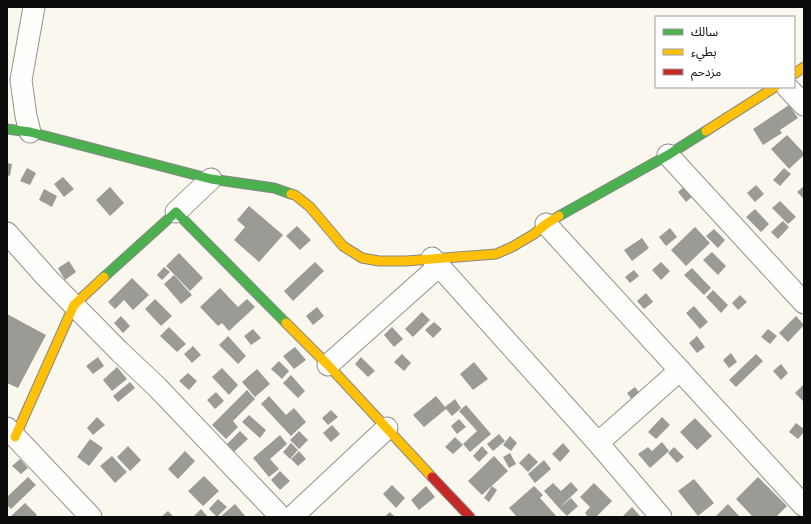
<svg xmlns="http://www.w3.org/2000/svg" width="811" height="524" viewBox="0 0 811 524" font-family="Literata,'Noto Sans Arabic',serif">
	<rect width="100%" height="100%" fill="#faf8ee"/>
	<path fill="#9c9a95" d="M789 105 798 118 780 130 782 133 763 145 753 129Z
		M787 135 804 153V155L789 169 771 149Z
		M7 163 12 164 10 176 7 175Z
		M27 168 36 173 30 185 20 181Z
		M784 168 791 174 780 186 773 180Z
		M63 177 74 189 64 197 54 184Z
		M756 185 764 194 755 202 747 193Z
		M685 186 693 196 686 202 678 192Z
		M804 186V199L797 192Z
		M110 187 124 203 110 216 96 200Z
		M44 189 57 196 52 207 39 200Z
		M780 201 796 217 788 224 772 208Z
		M249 206 283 235 259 262 234 240 245 227 237 220Z
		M755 209 769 224 761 232 746 217Z
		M783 221 789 227 778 239 771 232Z
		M297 226 311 240 300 250 286 236Z
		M695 227 710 243 686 266 671 250Z
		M670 228 677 237 666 246 659 237Z
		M714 229 725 240 718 248 706 236Z
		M642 238 649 248 632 261 624 250Z
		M712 252 726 266 718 275 703 260Z
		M179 253 203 278 190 291 166 266Z
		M69 261 76 272 65 280 58 268Z
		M315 262 324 271 293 301 284 291Z
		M661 262 670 271 661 280 652 270Z
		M164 267 170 272 162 280 157 275Z
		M692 268 711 288 704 295 684 275Z
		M634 270 639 276 630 283 625 277Z
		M174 275 192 295 181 304 164 284Z
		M132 278 149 295 133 310 124 300 115 309 108 302Z
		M220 288 238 307 247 299 255 307 229 331 222 323 218 326 200 307Z
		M713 290 728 305 721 313 706 297Z
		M646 293 653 302 644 309 637 301Z
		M740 295 747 302 738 310 732 303Z
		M155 299 172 316 161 326 145 309Z
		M694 306 708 322 700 329 686 313Z
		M317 307 324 316 313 325 306 316Z
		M422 312 430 320 413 337 405 329Z
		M7 314 46 335 18 388 7 383Z
		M121 316 130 326 123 333 114 323Z
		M796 316 804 325 788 342 779 333Z
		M434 322 442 329 433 338 425 330Z
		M169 327 186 344 177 352 160 336Z
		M392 327 403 339 394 347 384 335Z
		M253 329 261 338 251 345 244 336Z
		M768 329 777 336 770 344 761 337Z
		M228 336 246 356 238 364 219 345Z
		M697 336 705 347 697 353 689 343Z
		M193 346 201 355 192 363 184 354Z
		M295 347 306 360 294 369 283 356Z
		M731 353 737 362 729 368 723 360Z
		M402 354 411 363 404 371 394 362Z
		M756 354 763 361 736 387 729 380Z
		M98 357 104 366 93 374 86 366Z
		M361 357 375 371 368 377 355 364Z
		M279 361 289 371 282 379 271 369Z
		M474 362 488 379 473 390 460 374Z
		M781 364 788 373 781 380 773 371Z
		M117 367 127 379 112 391 103 380Z
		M222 368 238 385 229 395 212 377Z
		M257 369 270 384 255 397 242 382Z
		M188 373 197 381 189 390 179 381Z
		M291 375 305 391 298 398 283 383Z
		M130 382 135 388 118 402 113 396Z
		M804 384V402L795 393Z
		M635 387 644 399 636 405 627 393Z
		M247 390 255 399 233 421 238 427 226 439 212 425Z
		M216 392 224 401 215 409 207 400Z
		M269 396 286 415 294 408 306 422 291 436 261 404Z
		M436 396 445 407 455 399 461 408 452 416 446 409 424 427 413 415Z
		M466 405 491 434 470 452 463 444 477 431 459 411Z
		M331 410 338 417 328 425 322 418Z
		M249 415 266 430 260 438 242 422Z
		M97 417 105 425 93 435 87 428Z
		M662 417 670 425 656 439 648 432Z
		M695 418 712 436 697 450 680 432Z
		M459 419 466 427 457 434 451 426Z
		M796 423 804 429V432L798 439 789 432Z
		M332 425 340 434 331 442 323 433Z
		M240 431 248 439 234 452 227 444Z
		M299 431 308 440 299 449 290 440Z
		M499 434 505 441 493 451 487 444Z
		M280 435 287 444 270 459 279 469 269 477 253 458Z
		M510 436 517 443 511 451 503 445Z
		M455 437 463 445 453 454 445 447Z
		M90 439 103 448 89 466 77 457Z
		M662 442 669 451 650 468 638 454 648 447 652 451Z
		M291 443 298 450 290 459 283 452Z
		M563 443 570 451 560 462 552 454Z
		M128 446 141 460 130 471 117 457Z
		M482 446 488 453 479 462 473 456Z
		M674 447 684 457 677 463 668 453Z
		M185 451 195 461 178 479 168 469Z
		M299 451 306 459 298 466 291 459Z
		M510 453 516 464 509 468 503 457Z
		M529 453 538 462 528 472 519 463Z
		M112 456 127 472 115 483 100 466Z
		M494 456 508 471 482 495 468 481Z
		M20 459 28 468 21 474 12 466Z
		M544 460 551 469 535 483 528 474Z
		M280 471 290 481 280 490 271 480Z
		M204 476 219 491 203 506 188 491Z
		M28 477 36 485 11 509 7 505V497Z
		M758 477 787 506 776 517H753L736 499Z
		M694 479 714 503 698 516 678 491Z
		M571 482 578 490 559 508 544 491 553 483 561 491Z
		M594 483 612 501 596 517H588L585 513 590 507 580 497Z
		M392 485 405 498 396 508 383 494Z
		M426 486 435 497 419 510 411 500Z
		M492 486 497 490 489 502 484 498Z
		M534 486 543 495 540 498 557 517H517L509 508Z
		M571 498 578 506 567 516 559 508Z
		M218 499 227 507 217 517 209 509Z
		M25 503 37 515 35 517H10Z
		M235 504 246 517H220Z
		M728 504 740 517H715Z
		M632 507 641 517H622Z
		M201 509 208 517H193Z
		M168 511 174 517H161Z
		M390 512 395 517H384Z"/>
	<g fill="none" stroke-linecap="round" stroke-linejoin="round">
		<defs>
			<path id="street" d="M787 87 804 105
				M30 132 26 116 21 80 34 7
				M668 155 804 303
				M176 212 211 179
				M546 224 804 506
				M7 233 48 279 120 352 157 387 281 517
				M432 258 598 443 661 517
				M328 365 439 266
				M7 428 91 517
				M598 443 680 370
				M292 517 387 428"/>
			<path id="fast" d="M7 129 30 132 211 179 274 188 291 194
				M559 216 668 155 706 131
				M104 277 176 212 286 323"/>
			<path id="slow" d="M794 74 804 67
				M706 131 775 87
				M291 194 295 195 310 207 343 246 362 258 379 261H406L496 254 512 247 534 234 546 224 559 216
				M286 323 328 365 432 477
				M15 437 74 305 104 277"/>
			<path id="jam" d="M432 477 470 517"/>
		</defs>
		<use href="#street" stroke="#93928d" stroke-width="23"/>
		<use href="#fast" stroke="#898884" stroke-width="11"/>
		<use href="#slow" stroke="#898884" stroke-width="11"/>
		<use href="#jam" stroke="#898884" stroke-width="11"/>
		<use href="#street" stroke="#fefefc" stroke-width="21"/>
		<use href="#fast" stroke="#4caf50" stroke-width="9"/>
		<use href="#slow" stroke="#ffc107" stroke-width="9"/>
		<use href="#jam" stroke="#c62828" stroke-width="9"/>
	</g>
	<rect width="811" height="524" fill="none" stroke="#0b0b0b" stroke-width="16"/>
	<rect x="655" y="16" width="140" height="72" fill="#ffffff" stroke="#9d9d9d"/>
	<rect x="663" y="29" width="20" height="6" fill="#4caf50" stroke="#9d9d9d"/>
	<text x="691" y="36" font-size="12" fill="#0b0b0b">سالك</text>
	<rect x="663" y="49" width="20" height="6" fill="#ffc107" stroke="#9d9d9d"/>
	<text x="691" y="56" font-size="12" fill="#0b0b0b">بطيء</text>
	<rect x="663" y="69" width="20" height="6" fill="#c62828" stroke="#9d9d9d"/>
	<text x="691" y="76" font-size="12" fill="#0b0b0b">مزدحم</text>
</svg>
